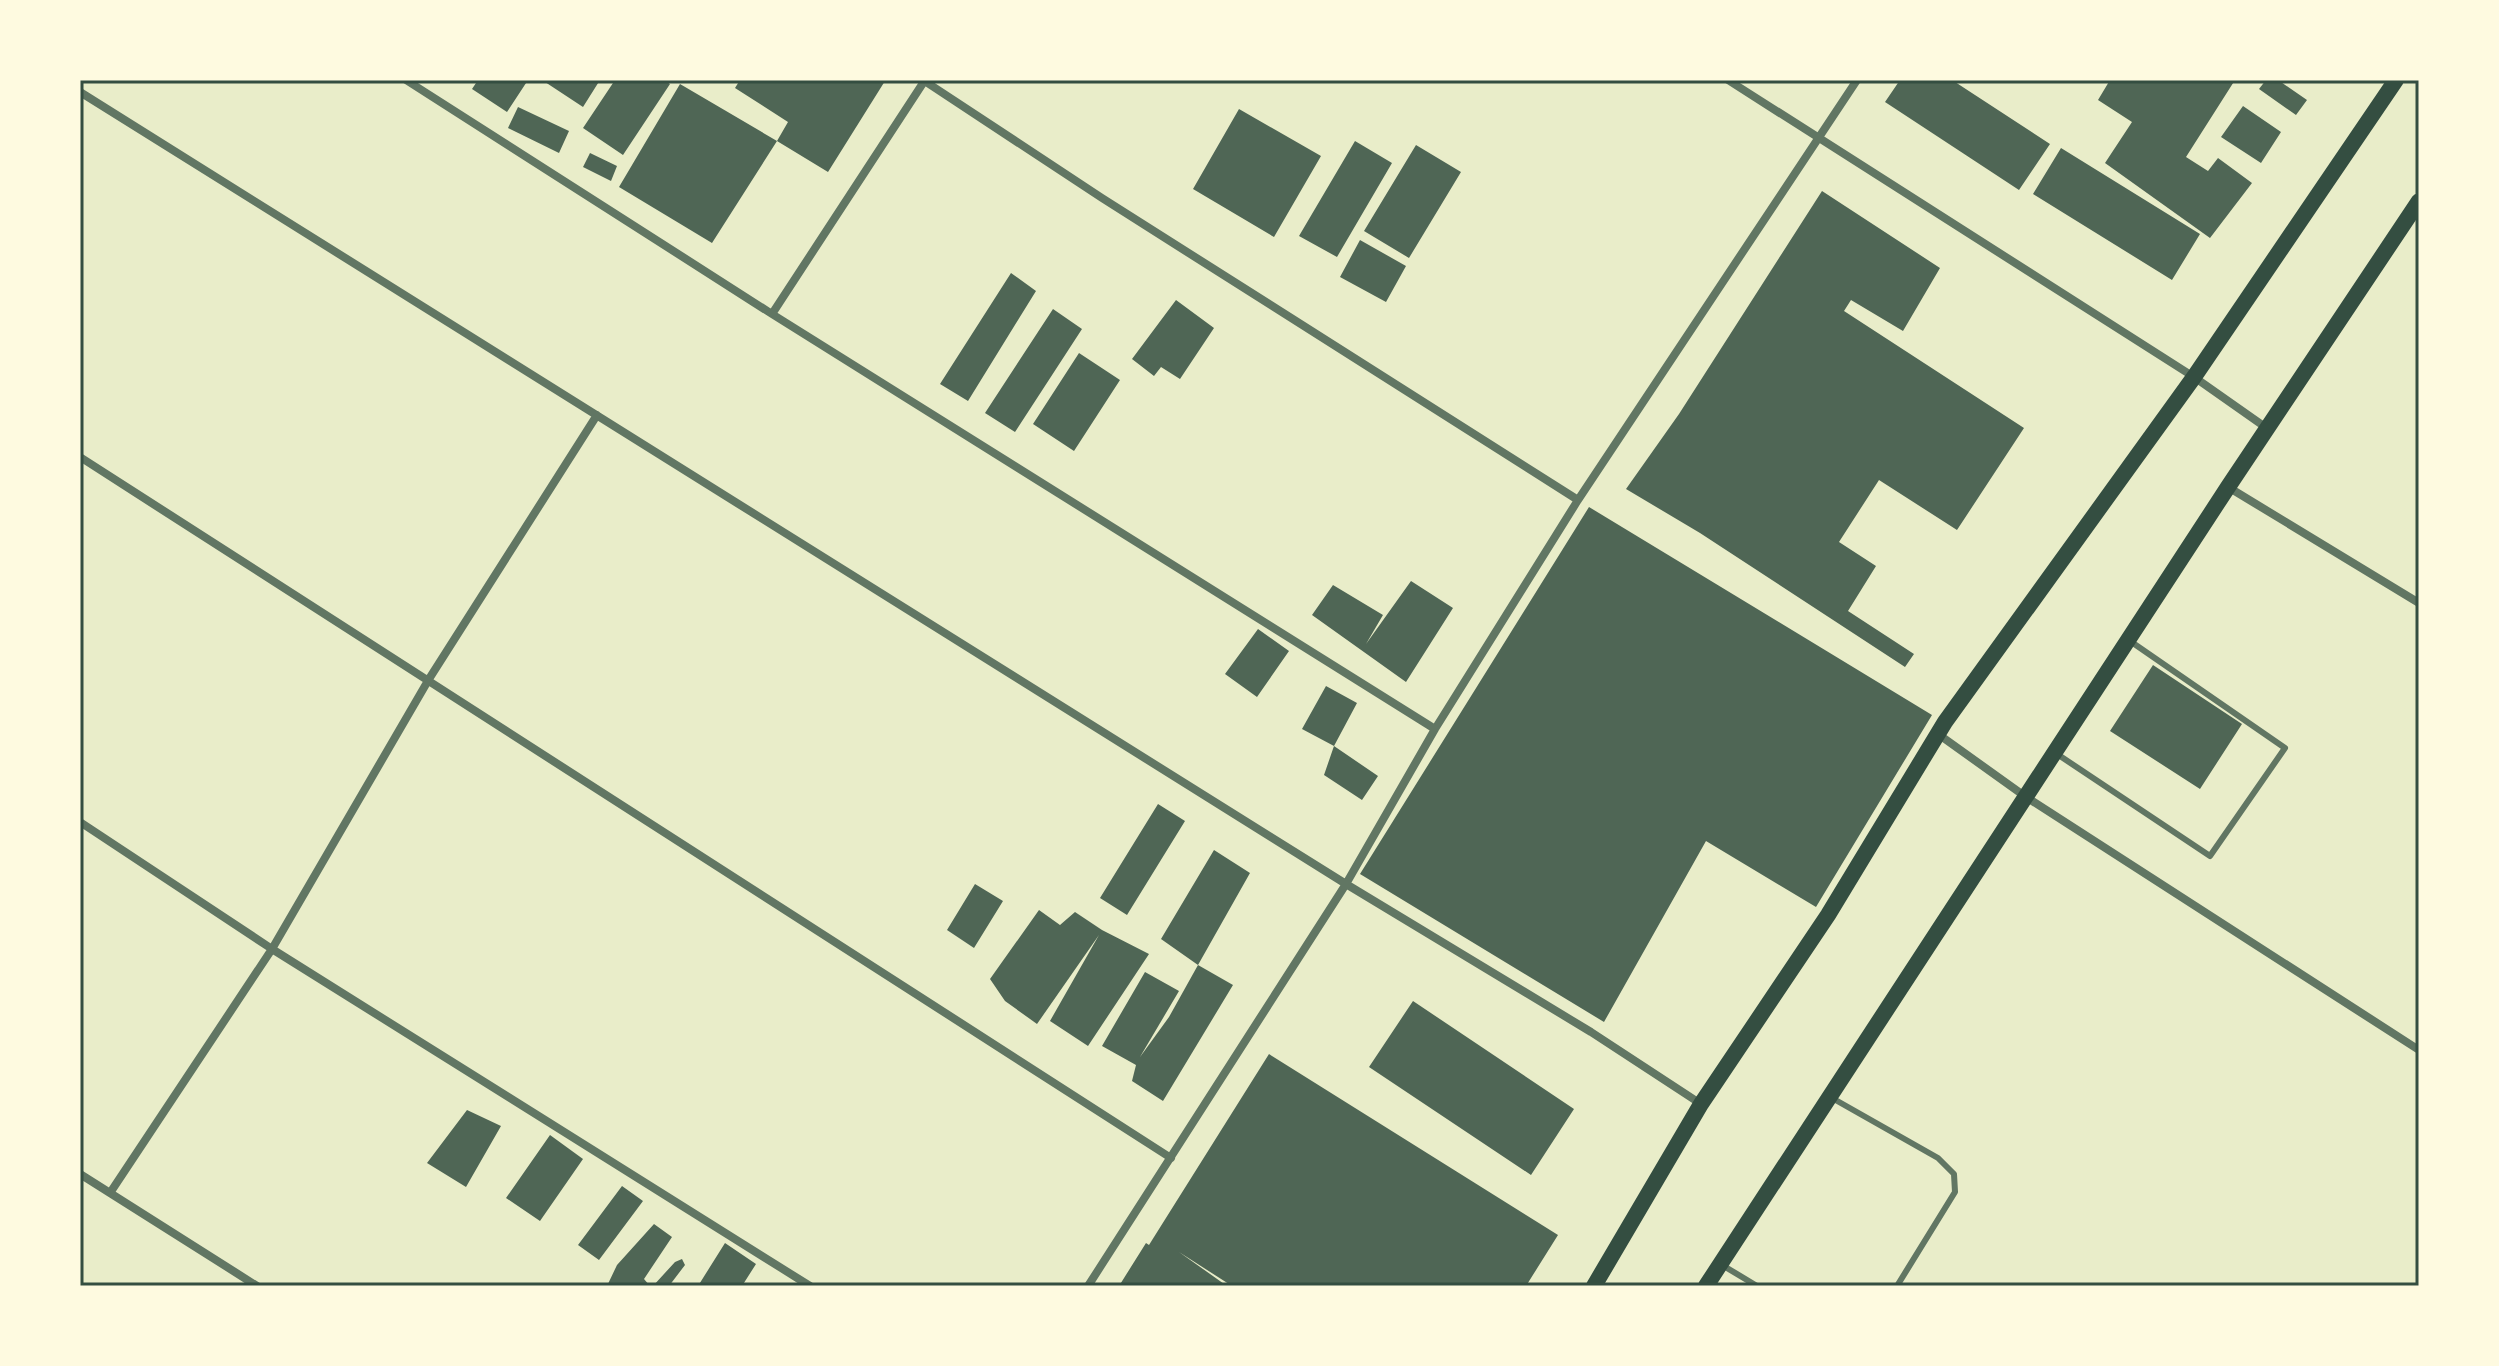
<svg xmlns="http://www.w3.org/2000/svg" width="2499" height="1366" viewBox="0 0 2499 1366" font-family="'Source Serif 4',serif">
	<rect width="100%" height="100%" fill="#e9edc9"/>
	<path fill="#4f6655" d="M478 80H528L507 112 472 89Z
		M542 80H600L583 107Z
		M615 80H664L670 84 623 155 583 128Z
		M740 80 885 81 828 172 777 141 712 243 619 187 680 84 777 141 788 122 735 88Z
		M1900 80H1952L2050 144 2019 190 1885 102Z
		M2110 80H2235L2186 157 2208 171 2218 158 2252 183 2210 238 2105 163 2132 122 2098 100Z
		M2266 80H2278L2307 100 2296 115 2259 89Z
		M2243 106 2281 132 2261 163 2221 137Z
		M518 107 569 131 559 153 508 128Z
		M1239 109 1321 156 1274 237 1193 189Z
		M1355 141 1392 163 1337 257 1299 236Z
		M1416 145 1461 172 1409 258 1364 231Z
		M2061 148 2200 234 2172 280 2033 194Z
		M590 153 617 166 611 181 583 167Z
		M1822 191 1940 268 1903 331 1851 300 1844 311 2024 428 1957 530 1879 480 1839 542 1876 566 1848 611 1914 654 1905 667 1700 533 1626 489 1679 414Z
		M1360 240 1406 266 1386 302 1340 277Z
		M1011 273 1036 291 968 401 940 384Z
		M1176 300 1214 328 1180 379 1161 367 1154 376 1132 359Z
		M1053 309 1082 329 1015 432 985 413Z
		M1079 353 1120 380 1074 451 1033 424Z
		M1589 507 1932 715 1816 907 1706 841 1604 1022 1360 874Z
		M1411 581 1453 608 1406 682 1312 615 1333 585 1383 615 1366 644Z
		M1258 629 1289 651 1257 697 1225 674Z
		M2153 665 2242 724 2200 789 2110 731Z
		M1326 686 1357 703 1334 746 1302 729Z
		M1334 746 1378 776 1362 800 1324 775Z
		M1158 804 1185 821 1127 915 1100 898Z
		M1214 850 1250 873 1198 965 1233 985 1163 1101 1132 1081 1136 1065 1102 1046 1145 972 1179 991 1140 1057 1169 1017 1198 965 1161 939Z
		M975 884 1003 901 974 948 947 930Z
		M1039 910 1060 925 1075 912 1102 930 1149 954 1088 1046 1050 1021 1099 935 1037 1024 1005 1001 990 979Z
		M1413 1001 1574 1109 1531 1175 1369 1067Z
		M1269 1054 1558 1235 1526 1286H1232L1179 1252 1227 1286H1119L1146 1243 1149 1245 1154 1237Z
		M467 1110 501 1126 466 1187 427 1163Z
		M550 1135 583 1159 540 1221 506 1198Z
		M622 1186 643 1201 599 1260 578 1245Z
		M654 1224 672 1237 644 1279 650 1286H607L617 1265Z
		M725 1243 756 1264 742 1286H698Z
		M682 1259 685 1265 669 1286H653L675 1262Z"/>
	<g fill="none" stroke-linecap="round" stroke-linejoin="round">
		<path stroke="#617663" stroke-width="6" d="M2057 754 2210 856 2285 748 2130 641
			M1832 1098 1938 1158 1954 1174 1955 1192 1897 1286
			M1722 1265 1757 1286"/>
		<path stroke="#617663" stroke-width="8" d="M406 80 772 314 1435 729
			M923 80 1102 198 1578 500
			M1728 80 2194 377 2268 429
			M80 92 1346 884 1591 1032 1701 1104
			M772 314 925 80
			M80 457 1171 1158
			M2228 487 2419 603
			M1938 734 2026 797 2419 1050
			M80 822 272 949 810 1286
			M80 1174 257 1286
			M110 1193 272 949 429 679 597 415
			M1088 1286 1346 884 1435 729 1578 500 1857 80"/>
		<path stroke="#344e41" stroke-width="16" d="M1594 1286 1701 1104 1828 915 1945 722 2194 377 2396 80
			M1706 1286 2228 487 2419 201"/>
	</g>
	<rect width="2499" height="1366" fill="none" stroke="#fefae0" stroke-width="164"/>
	<rect x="82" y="82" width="2335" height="1202" fill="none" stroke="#344e41" stroke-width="3"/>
</svg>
